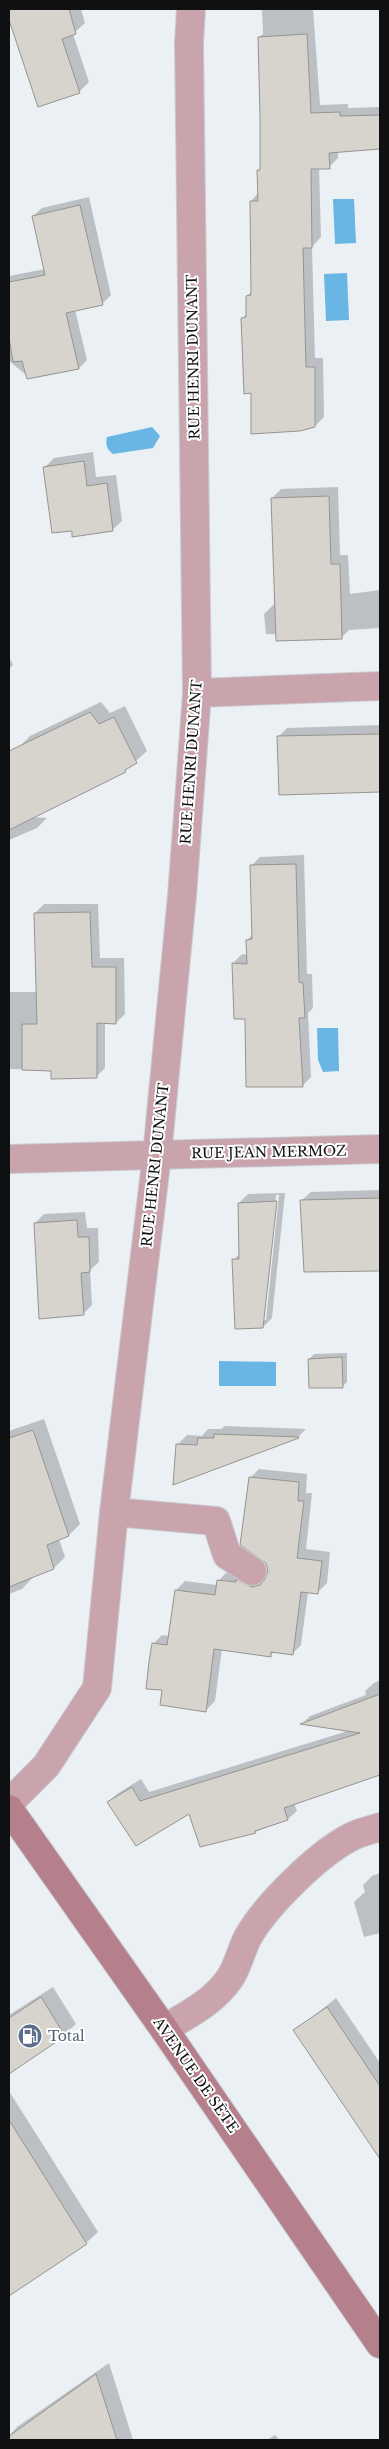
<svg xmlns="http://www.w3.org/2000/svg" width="389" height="2449" viewBox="0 0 389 2449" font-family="'Libre Baskerville',serif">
	<rect width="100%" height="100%" fill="#ebf0f5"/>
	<path fill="#69b5e4" d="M333 199H354L356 243 335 244Z
		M347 273 349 320 326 321 324 274Z
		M152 427 160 436 153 448 113 454C107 450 105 444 107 437Z
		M317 1028H338L339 1071 323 1072 318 1060Z
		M219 1361 276 1362V1386H219Z"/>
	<path fill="#0003" fill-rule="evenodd" d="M13 9H81L85 23 73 34 89 82 79 92 12 27Z
		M262 9H313L320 105 348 104V108L380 107V148L338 151V158L329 167H319L321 237 312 247 315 358H323L324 417 315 426 252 392 242 319 247 313V296L252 291 251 201 259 192 258 171 261 168 259 37 263 34Z
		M89 197 111 295 102 304 75 310 87 360 79 368 30 378 9 361V276L45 269 33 216 42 208Z
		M93 452 96 477 116 475 122 521 112 530 73 529 45 467 54 458Z
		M338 487 340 555H348L350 594 380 590V628L349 630 342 637 266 634 264 614 273 605 277 604 272 498 281 489Z
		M9 656 13 665 9 669Z
		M101 702 110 713 125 706 147 751 125 771 31 817 47 818 37 828 9 840V758L21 752 19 747 30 736Z
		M380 725V791L280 794 278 737 287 728Z
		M304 855 307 974H312L313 1008 308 1013 311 1077 302 1086 246 1017 233 963 242 954 248 955 247 940 253 934 251 866 260 857Z
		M44 904H98L100 958H124L125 1014 116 1023 105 1022V1068L96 1077 52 1070 9 1069V992H37L35 913Z
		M380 1190V1270L305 1271 301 1201 311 1192Z
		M285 1193 272 1318 263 1327 234 1260 240 1253 239 1203 248 1194ZM276 1195H279L266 1320H263Z
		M85 1212 87 1228H98L99 1262 90 1270 92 1305 83 1314 35 1223 44 1214Z
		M347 1353V1382L342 1387 309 1359 314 1354Z
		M44 1419 80 1524 69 1535 59 1539 65 1557 54 1568 34 1576 22 1589 9 1594V1431Z
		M225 1426 306 1429 298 1437 174 1483 178 1444 187 1435 202 1436 208 1429H221Z
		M259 1469 307 1474 306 1493H312L306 1549 330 1552 327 1583 318 1592H308L301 1645 292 1654 275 1651 271 1655 222 1648 215 1701 206 1710 163 1689 153 1644 162 1635 169 1636 176 1590 185 1581 217 1585 218 1581 227 1572 261 1578 267 1577 269 1571 250 1478Z
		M380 1680V1759L360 1766 294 1803 297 1811 288 1819 255 1832 189 1812 108 1802 117 1794 141 1779 149 1792 351 1730 302 1724 310 1716 366 1695 365 1691 374 1683Z
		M380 1873V1933L364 1937 354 1902 365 1892 363 1885 372 1876Z
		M53 1987 76 2024 64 2035 9 2073V2015Z
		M336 1998 380 2063V2158L295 2031Z
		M9 2091 98 2232 86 2243 9 2294Z
		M109 2363 133 2440H9V2436L17 2427Z
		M275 2435 280 2440H267Z"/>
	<path fill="#d7d4ce" stroke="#97948e" d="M9 9H69L76 34 62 39 80 93 38 107 9 20Z
		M307 34 311 113 340 112V116L380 115V149L329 153 330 169H311L312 248H303L306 367H315V427L300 431 251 434V393L244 394 241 318 246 317V296L251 295 250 201H258L257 170H260V115L258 37Z
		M80 205 103 305 66 313 79 369 27 379 22 361 13 362 9 338V282L45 275 32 216Z
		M84 461 87 486 107 483 113 531 72 537V531L52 533 43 467Z
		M329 496 331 564H340L342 639 276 641 271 498Z
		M90 712 99 724 114 717 137 763 125 770 126 772 9 830V751Z
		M380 734V792L279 795 277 736Z
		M296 864 299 982 303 983 305 1018H299L303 1087H246L245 1019H234L232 963 247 964 246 940 252 939 250 865Z
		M90 912 92 967H116V1024L97 1023V1078L51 1079V1071L22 1070V1024H37L34 913Z
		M380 1198V1271L304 1272 300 1200Z
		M277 1201 263 1328 235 1329 232 1259H239L238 1203Z
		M77 1220 78 1237H89L90 1272 81 1273 84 1315 39 1319 34 1223Z
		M342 1357 343 1388H309L308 1359Z
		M33 1430 69 1536 47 1545 54 1569 9 1587V1438Z
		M214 1434 299 1437V1438L173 1485 176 1444 197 1445 198 1438H214Z
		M249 1477 299 1482 298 1501H304L297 1558 322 1561 318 1594 301 1592 293 1655 271 1652V1657L214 1649 206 1712 160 1705 162 1690 146 1689 149 1662 152 1643 167 1645 175 1590 215 1595 217 1580 236 1582V1579L252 1587 260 1585 265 1579 268 1571 266 1563 240 1545Z
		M380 1694V1775L284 1808 288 1820 255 1831 256 1833 200 1847 189 1814 136 1846 107 1802 132 1787 140 1801 360 1733 300 1724Z
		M41 1997 65 2036 9 2074V2018Z
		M327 2007 380 2086V2159L293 2030Z
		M9 2120 87 2244 9 2296Z
		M96 2374 117 2440H9V2436Z"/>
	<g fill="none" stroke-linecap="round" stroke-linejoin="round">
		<defs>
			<path id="minor" d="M197 693 380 686
				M9 1159 380 1149
				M114 1512 216 1521 227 1555 252 1571
				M9 1803 46 1766 97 1688 114 1512 157 1155 182 896 197 693 189 42 191 9
				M164 2029C187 2015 214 2002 230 1978 238 1966 241 1950 248 1937 266 1905 319 1853 351 1837 360 1832 371 1830 380 1827"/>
			<path id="secondary" d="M9 1809 164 2029 380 2344"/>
		</defs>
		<use href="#minor" stroke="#c8ccd1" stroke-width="30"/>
		<use href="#secondary" stroke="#c8ccd1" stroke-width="30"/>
		<use href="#minor" stroke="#caa4ac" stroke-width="28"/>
		<use href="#secondary" stroke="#b57f8b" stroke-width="28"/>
	</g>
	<defs>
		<symbol id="fuel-disc" viewBox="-11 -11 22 22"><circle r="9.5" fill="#5c6f8a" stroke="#fff"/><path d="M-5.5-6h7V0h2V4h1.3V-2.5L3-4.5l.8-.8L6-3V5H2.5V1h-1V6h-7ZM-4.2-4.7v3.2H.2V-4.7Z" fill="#fff"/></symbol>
	</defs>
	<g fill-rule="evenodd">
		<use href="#fuel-disc" x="16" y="2022" width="28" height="28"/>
	</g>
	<g text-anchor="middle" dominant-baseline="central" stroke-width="4" stroke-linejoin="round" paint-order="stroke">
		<g font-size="14" fill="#0e1012" stroke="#fff">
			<text transform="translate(193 357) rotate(-91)">RUE HENRI DUNANT</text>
			<text transform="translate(191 762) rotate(-86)">RUE HENRI DUNANT</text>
			<text transform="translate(269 1152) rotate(-1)">RUE JEAN MERMOZ</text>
			<text transform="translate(155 1165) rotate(-84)">RUE HENRI DUNANT</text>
			<text transform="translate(196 2075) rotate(55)">AVENUE DE SÈTE</text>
		</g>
		<g font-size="14" fill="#4e5e75" stroke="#fff" text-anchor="start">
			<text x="48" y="2036">Total</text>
		</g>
	</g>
	<rect width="389" height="2449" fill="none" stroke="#0e1012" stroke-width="20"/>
</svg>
